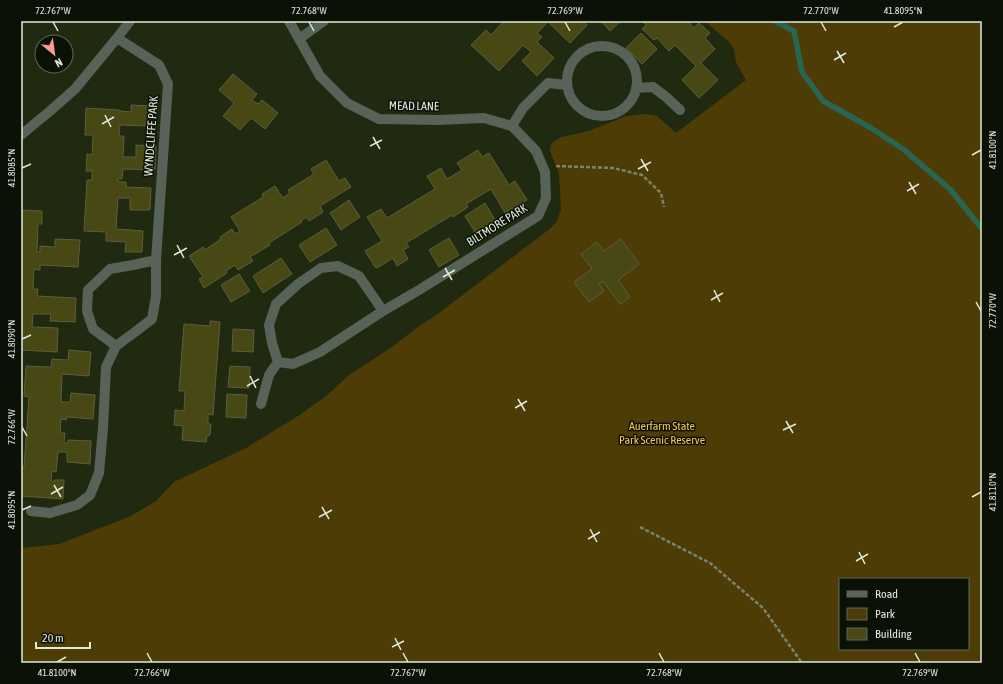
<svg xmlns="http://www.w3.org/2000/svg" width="1003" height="684" viewBox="0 0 1003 684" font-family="'Asap Condensed',sans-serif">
	<rect width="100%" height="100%" fill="#1f2a11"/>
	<path fill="#4e3c06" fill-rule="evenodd" d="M705 21H982V663H21V547L22 548 59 544 129 517 156 501 174 482 246 448 298 416 325 397 349 375 389 349 422 324 435 316 551 228 557 221 561 209 559 173 550 151 551 144 556 140 562 137 589 131 626 116 645 114 657 116 676 133 746 80 736 62 734 49 731 44ZM840 579H968V649H840Z"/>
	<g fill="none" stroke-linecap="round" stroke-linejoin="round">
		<path stroke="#296652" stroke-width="5.5" d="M775 21 794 31 802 72 823 101 871 128 903 149 950 189 982 229"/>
	</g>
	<path fill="#484814" stroke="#5c5d3e" d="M504 21H583L587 25 570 43 548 22 537 33 542 37 537 42 554 58 537 76 522 61 531 52 523 45 499 71 471 45 486 30 491 35Z
		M601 21H621L610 31Z
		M642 21H688L694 28 699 23 710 33 705 38 715 49 701 63 718 80 699 98 682 80 696 66 675 45 669 51 657 38 654 40 642 29 646 25Z
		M641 33 657 49 642 64 626 48Z
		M233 74 257 94 252 100 258 104 262 100 278 113 265 129 251 118 240 130 223 116 234 103 219 90Z
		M131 105 151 106 150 126 120 125 119 136H124L123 157H136V145L156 146 155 170 123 169 122 179H118V182H126V187L151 188 150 210H130V198H118L116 229 143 231 142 252H125L126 242 106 241V232L84 231 87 180H92V171H86L87 154 92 155 93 135H85L86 108 119 110 121 111 131 112Z
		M478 150 482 157 489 153 509 185 515 181 527 200 505 213 491 189 466 204 468 207 453 217 452 215 406 243 409 247 403 250 408 259 397 266 393 258 377 268 375 267 365 251 382 241 367 217 381 209 387 218 435 189 427 176 441 168 447 179 462 170 457 163Z
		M326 160 339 181 345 178 351 187 320 206 323 212 309 221 306 217 301 221 302 222 269 243 270 245 250 257 253 261 238 270 235 265 226 271 227 273 204 288 199 279 203 277 189 256 203 247 205 250 221 239 220 237 232 229 235 234 240 231 231 217 263 197 262 194 275 186 283 198 290 193 288 190 314 174 311 169Z
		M349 200 360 217 341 230 330 213Z
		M485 203 495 220 475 232 465 216Z
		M21 210 42 211V224H38L37 252H40V246L55 247V239L80 240 78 267 40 265V270L34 269 33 289H38L37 296 76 298 75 322 50 321 51 314H33L32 327 58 328 57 352 21 350Z
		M326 228 337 245 310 262 299 245Z
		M449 238 459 255 439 267 429 250Z
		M621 239 639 264 618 280 630 297 620 304 603 281 599 284 604 291 589 302 574 282 592 269 581 254 597 242 604 251Z
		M281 258 292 274 263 293 253 276Z
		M239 274 250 291 231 302 221 285Z
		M210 321 220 322 213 415 208 414V424H211L210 435 207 436 206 442 182 440 183 426 174 425 175 410 184 411 185 391H179L184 324 210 326Z
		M233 329 254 330 253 352 232 351Z
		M69 350 91 352 89 376 62 374 61 402H70L71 393 95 395 93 419 67 417 66 420 61 419 60 433H65L64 443H68V440L91 441 90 464 67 462V452H58L56 472 52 471 51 481 54 482V480H64L63 499 21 496V467H24L29 397 24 396 26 366 51 367 52 359 68 360Z
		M230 366 250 367 249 388 228 387Z
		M227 394 247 395 246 418 226 417Z"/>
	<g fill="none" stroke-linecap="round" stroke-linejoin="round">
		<path stroke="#79836e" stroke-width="2.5" stroke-dasharray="4 2" stroke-linecap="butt" d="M556 166 613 168 642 175 661 193 664 207
			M640 527 710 563 763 608 802 663"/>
		<path stroke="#576258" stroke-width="10" d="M289 21 320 76 347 103 379 119 438 120 484 118 512 126
			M299 39 324 21
			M567 81a35 35 0 1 1 70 0a35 35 0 1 1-70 0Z
			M636 88 653 87 666 97 680 110
			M512 126 523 108 548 83 567 85
			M21 135 50 111 75 89 117 38 130 21
			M116 346 93 329 87 311 88 290 110 269 133 265 156 260
			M278 362 272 343 269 325 276 304 298 284 321 268 338 266 359 276 383 311
			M261 404 269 375 278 362 293 364 320 352 383 311 419 290 538 216 546 198 545 172 536 151 512 126
			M31 511 50 513 77 505 90 495 99 473 103 428 106 367 116 346 135 332 152 319 156 296V260L168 84 159 65 117 38"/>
	</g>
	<path fill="none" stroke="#e1e9d9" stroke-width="1.5" d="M53 22 58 31M309 22 314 31M565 22 570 31M821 22 826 31M894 27 903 22M837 51 844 63M834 60 846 53M105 115 111 127M102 124 114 117M373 137 380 149M370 146 382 140M972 155 981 150M641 159 648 171M22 168 31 164M638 169 651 162M909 182 916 194M907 191 919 184M177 245 184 258M174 255 187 248M445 268 452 280M443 277 455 270M714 290 720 302M711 300 723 293M976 302 981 311M22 339 31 335M250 376 256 388M247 386 259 379M518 399 525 411M515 408 527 401M786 421 793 433M22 427 27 436M783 430 796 424M54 485 61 497M51 494 63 487M972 497 981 492M322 507 329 519M22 510 31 506M319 517 332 510M590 529 597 542M588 539 600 532M859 552 865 564M856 561 868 554M395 638 401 650M392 647 404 641M147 653 152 662M403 653 408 662M659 653 664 662M915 653 920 662M57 662 66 657"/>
	<g text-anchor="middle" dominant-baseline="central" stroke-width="3" stroke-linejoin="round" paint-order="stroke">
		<g font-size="12" fill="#e1e9d9" stroke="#0c1106">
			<text transform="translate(414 106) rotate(1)">MEAD LANE</text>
			<text transform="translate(151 136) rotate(-86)">WYNDCLIFFE PARK</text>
			<text transform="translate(497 225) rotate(-32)">BILTMORE PARK</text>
		</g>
		<g font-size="12" fill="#f6c948" stroke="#0c1106">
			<text x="662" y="426">Auerfarm State<tspan x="662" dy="14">Park Scenic Reserve</tspan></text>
		</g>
	</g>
	<rect width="1003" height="684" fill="none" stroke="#0c1106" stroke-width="44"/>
	<rect x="839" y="578" width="130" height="72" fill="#0c1106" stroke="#61675a"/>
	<rect x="847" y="591" width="20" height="6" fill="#576258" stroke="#61675a"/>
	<text x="875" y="598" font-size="12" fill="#e1e9d9">Road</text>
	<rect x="847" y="608" width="20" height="12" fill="#4e3c06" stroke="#61675a"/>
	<text x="875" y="618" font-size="12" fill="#e1e9d9">Park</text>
	<rect x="847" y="628" width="20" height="12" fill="#484814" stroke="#61675a"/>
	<text x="875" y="638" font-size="12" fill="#e1e9d9">Building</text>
	<g transform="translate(54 54) rotate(151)"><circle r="19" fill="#0c1106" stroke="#61675a"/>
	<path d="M0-3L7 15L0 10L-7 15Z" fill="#f59d90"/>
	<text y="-6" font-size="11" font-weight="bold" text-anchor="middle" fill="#e1e9d9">N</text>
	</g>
	<path d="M36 642v6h54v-6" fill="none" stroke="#e1e9d9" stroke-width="2"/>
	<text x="42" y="642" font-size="12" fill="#e1e9d9" stroke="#0c1106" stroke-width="3" paint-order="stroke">20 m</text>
	<rect x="22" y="22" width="959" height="640" fill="none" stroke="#e1e9d9" stroke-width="1.5"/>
	<g font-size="10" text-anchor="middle" fill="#e1e9d9">
		<text x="53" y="14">72.767°W</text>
		<text x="309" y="14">72.768°W</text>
		<text x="565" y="14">72.769°W</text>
		<text x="821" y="14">72.770°W</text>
		<text x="903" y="14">41.8095°N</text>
		<text transform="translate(992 150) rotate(-90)" y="4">41.8100°N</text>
		<text transform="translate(11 168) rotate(-90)" y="4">41.8085°N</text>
		<text transform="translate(992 311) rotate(-90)" y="4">72.770°W</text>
		<text transform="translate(11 339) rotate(-90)" y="4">41.8090°N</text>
		<text transform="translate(11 427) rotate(-90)" y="4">72.766°W</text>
		<text transform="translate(992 492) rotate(-90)" y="4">41.8110°N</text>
		<text transform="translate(11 510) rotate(-90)" y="4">41.8095°N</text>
		<text x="57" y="676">41.8100°N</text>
		<text x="152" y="676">72.766°W</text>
		<text x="408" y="676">72.767°W</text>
		<text x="664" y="676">72.768°W</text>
		<text x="920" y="676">72.769°W</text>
	</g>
</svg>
